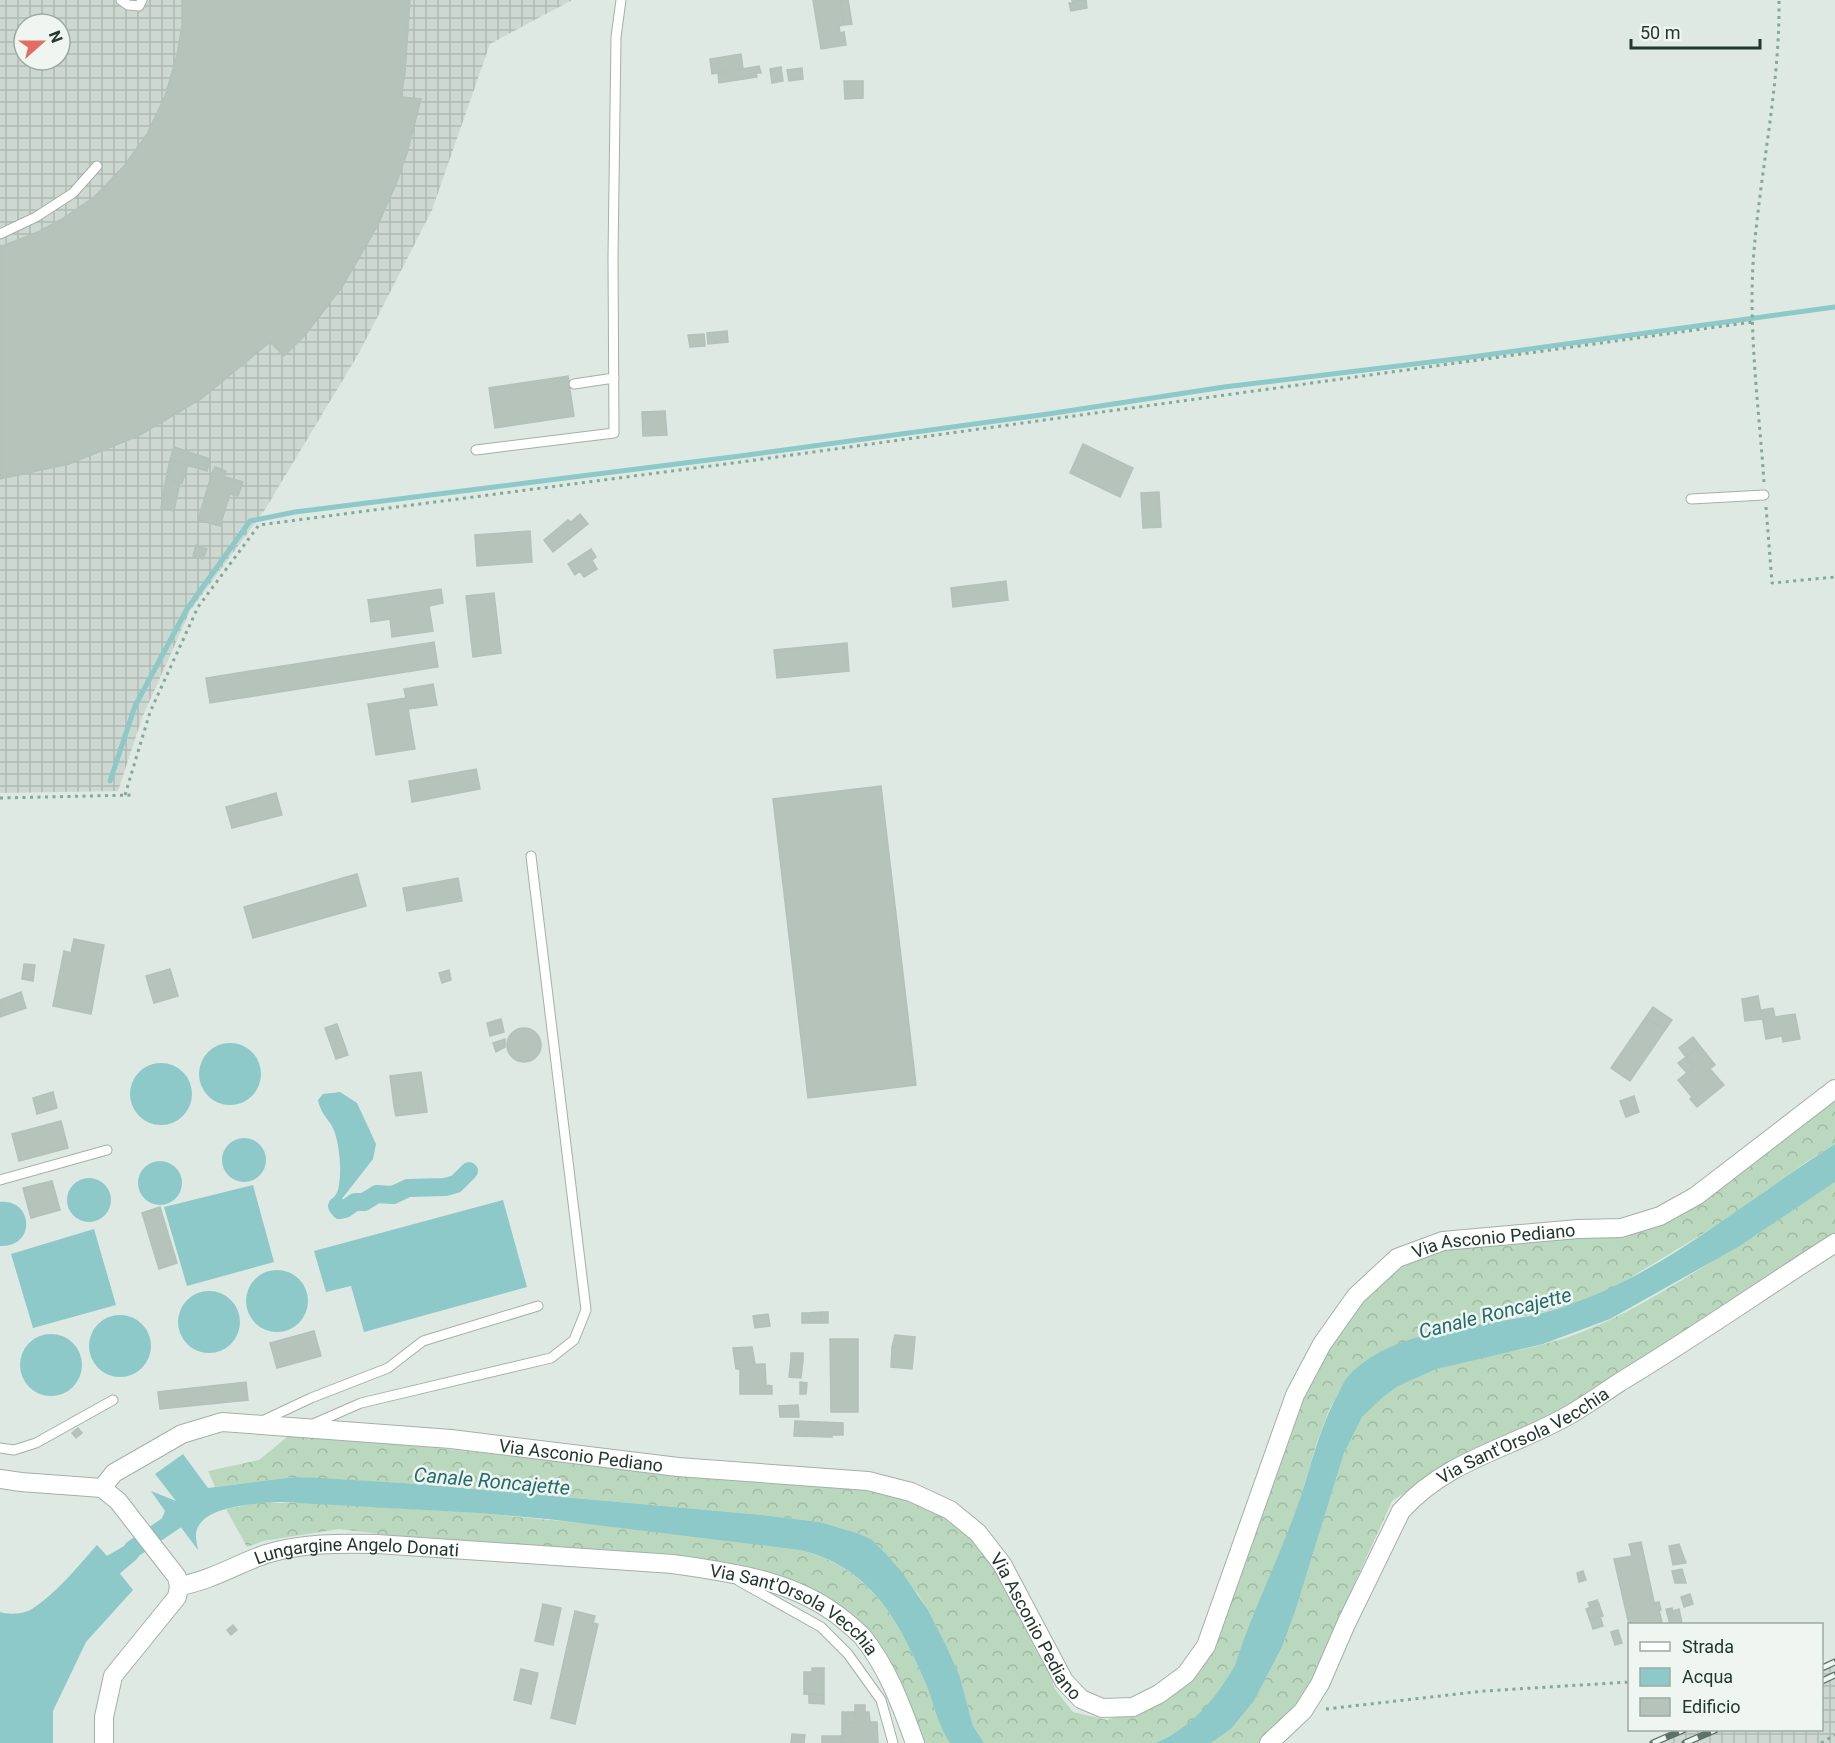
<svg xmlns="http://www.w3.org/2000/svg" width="1835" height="1743" viewBox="0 0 1835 1743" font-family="Roboto,sans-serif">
	<defs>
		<pattern id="industrial-grid" width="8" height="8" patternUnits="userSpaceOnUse" patternTransform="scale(1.5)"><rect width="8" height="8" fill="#cdd8d1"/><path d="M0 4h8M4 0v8" fill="none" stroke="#b0bab4"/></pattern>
		<pattern id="forest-crowns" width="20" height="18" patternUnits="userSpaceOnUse" patternTransform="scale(1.5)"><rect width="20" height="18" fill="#bad8bd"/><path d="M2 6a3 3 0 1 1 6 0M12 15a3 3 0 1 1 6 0" fill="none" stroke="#a0baa3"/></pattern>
	</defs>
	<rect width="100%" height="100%" fill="#dfe9e3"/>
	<path fill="url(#industrial-grid)" fill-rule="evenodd" d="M0 0H572L490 44 432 210 359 353 264 511 190 611 142 718 118 791 0 793ZM24 24H60V60H24Z
		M1835 1660V1743H1652L1682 1730H1822V1666Z"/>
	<path fill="url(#forest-crowns)" d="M1835 1096V1144L1806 1162 1719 1224 1618 1285 1581 1301 1548 1311 1436 1334 1346 1380 1329 1410 1317 1442 1296 1512 1235 1665 1222 1688 1207 1707 1188 1725 1156 1743H984L973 1726 960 1677 946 1645 928 1610 918 1594 871 1539 857 1533 820 1522 762 1515 419 1484 294 1477 215 1487 208 1471 259 1460 292 1433 681 1473 867 1484 906 1496 944 1516 973 1538 998 1568 1036 1636 1055 1689 1073 1712 1107 1720 1138 1709 1191 1677 1296 1398 1359 1297 1399 1262 1442 1244 1660 1224Z
		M1835 1182V1240L1765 1278 1666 1345 1556 1415 1467 1452 1392 1501 1299 1706 1260 1743H1211L1231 1729 1254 1701 1282 1647 1295 1612 1344 1453C1350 1440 1354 1427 1363 1416 1403 1362 1481 1360 1541 1345 1570 1338 1600 1325 1626 1312 1698 1273 1767 1227 1835 1182Z
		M257 1503H314L478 1513 632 1528 800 1550C871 1568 899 1621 926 1684 934 1703 939 1725 950 1743H912L860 1636 783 1578 724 1562 673 1564 469 1545 339 1529 263 1541 247 1547 226 1509Z"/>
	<path fill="#8cc9c8" d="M199 1074a31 31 0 1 1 62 0a31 31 0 1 1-62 0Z
		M130 1094a31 31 0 1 1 62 0a31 31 0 1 1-62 0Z
		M340 1092 357 1103 376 1144 373 1159 334 1209 329 1206C330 1199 336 1197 338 1190 342 1173 340 1150 335 1133 331 1120 321 1116 318 1100L323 1094Z
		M222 1160a22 22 0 1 1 44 0a22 22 0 1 1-44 0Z
		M1835 1144V1182L1738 1247 1610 1319 1543 1344 1436 1369 1398 1386 1383 1397 1362 1417 1344 1453 1295 1612 1282 1647 1254 1701 1231 1729 1211 1743H1156C1194 1725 1215 1700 1235 1665 1252 1613 1276 1564 1295 1513 1310 1473 1317 1432 1338 1394 1342 1386 1346 1377 1353 1371 1402 1326 1484 1328 1546 1312 1655 1282 1741 1203 1835 1144Z
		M138 1183a22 22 0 1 1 44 0a22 22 0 1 1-44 0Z
		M67 1200a22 22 0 1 1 44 0a22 22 0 1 1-44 0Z
		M253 1185 274 1262 187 1286 164 1207Z
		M503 1200 527 1287 364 1332 351 1286 326 1292 314 1251Z
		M0 1202C34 1199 36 1248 0 1246Z
		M94 1229 116 1305 33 1328 11 1254Z
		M246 1301a31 31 0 1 1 62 0a31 31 0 1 1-62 0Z
		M178 1322a31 31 0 1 1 62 0a31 31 0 1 1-62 0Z
		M89 1346a31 31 0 1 1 62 0a31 31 0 1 1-62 0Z
		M20 1365a31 31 0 1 1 62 0a31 31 0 1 1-62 0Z
		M183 1454 208 1488 294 1477 321 1478 419 1484 762 1515 820 1522 857 1533 871 1539 885 1553 901 1571 928 1610 946 1645 960 1677 973 1726 984 1743H950C938 1726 934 1703 926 1684 899 1621 871 1567 800 1550L547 1519 478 1513 281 1502C260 1503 208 1505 198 1527 194 1534 197 1543 198 1550L180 1526 161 1532 158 1528 165 1511 151 1491 176 1501 155 1474Z
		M97 1545 107 1556 124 1546 130 1553 118 1571 133 1590 86 1642 53 1711V1743H0V1612C8 1615 25 1614 32 1609 57 1593 77 1567 97 1545Z"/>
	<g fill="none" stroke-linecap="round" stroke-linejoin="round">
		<path stroke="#8cc9c8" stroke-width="5" d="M110 781 135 706 187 609 250 521 295 512 740 456 1048 414 1224 387 1464 358 1835 307"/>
		<path stroke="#8cc9c8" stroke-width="18" d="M337 1206 340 1210 345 1209 355 1202H364L377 1194 393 1195 408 1188 445 1187 456 1184 469 1171
			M111 1569 130 1553 133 1549 180 1517"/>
	</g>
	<path fill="#b5c3bb" stroke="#b2c1b9" stroke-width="1.5" d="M182 0H410L405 73 401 97 421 99 407 153 396 184 378 225 342 287 305 335 284 356 270 342 201 399 140 435 69 464 0 479V247L38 232 62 219 94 197 124 166 147 134 165 96 177 55 182 25Z
		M813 0H840L844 25 839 26 840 33 844 32 846 45 821 49Z
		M840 0H848L852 24 844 25Z
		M1086 0 1087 8 1071 11 1069 3H1073L1072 1Z
		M741 54 743 69 712 74 710 59Z
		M759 66 761 73H756L757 77 719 83 718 73Z
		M781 67 783 81 772 83 770 69Z
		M802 68 803 79 789 81 787 70Z
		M844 81H863V98L845 99Z
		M727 331 728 342 708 344 707 333Z
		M704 334 705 346 690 347 688 335Z
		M568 376 574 416 495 428 489 388Z
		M665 411 667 435 643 436 642 412Z
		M1083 444 1133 468 1120 497 1070 473Z
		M174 447 210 459 207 471 170 460Z
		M170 460 188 465 182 483 166 478Z
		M215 467 226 471 224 477 212 473Z
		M212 473 243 482 238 496 230 494 220 526 198 520Z
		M166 478 180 482 174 511 161 508Z
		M1159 492 1161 527 1143 528 1141 493Z
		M580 514 588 524 553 552 544 540 568 520 571 522Z
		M530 531 532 562 477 566 475 535Z
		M196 545 207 549 203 559 193 556Z
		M591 549 596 557 592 560 597 569 584 577 580 571 575 575 568 564Z
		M1006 581 1008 600 953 607 951 588Z
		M441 589 443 603 429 606 433 631 392 637 390 619 371 622 368 600Z
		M494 593 501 653 473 657 466 596Z
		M434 642 438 667 210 703 206 678Z
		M847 643 849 671 777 678 774 650Z
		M433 684 437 705 408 709 415 749 376 755 368 704 406 698 404 689Z
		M476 769 480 789 412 802 409 781Z
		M881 786 916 1085 808 1098 773 799Z
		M276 793 282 815 232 828 226 807Z
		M357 874 366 906 253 938 244 907Z
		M458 878 462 901 407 911 403 888Z
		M74 939 104 945 91 1014 53 1006 64 951 71 953Z
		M24 964 35 965 33 981 22 979Z
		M170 969 178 996 154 1003 146 976Z
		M449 970 451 980 442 983 439 973Z
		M21 992 26 1008 0 1017V1000Z
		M1758 996 1762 1019 1745 1021 1742 999Z
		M1653 1007 1672 1020 1665 1030 1646 1017Z
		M1773 1008 1775 1017 1795 1014 1800 1039 1783 1042 1782 1036 1766 1039 1761 1010Z
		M1646 1017 1665 1030 1630 1081 1611 1068Z
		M501 1019 504 1032 490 1036 487 1023Z
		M337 1024 348 1055 336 1059 325 1028Z
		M507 1045a17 17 0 1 1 34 0a17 17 0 1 1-34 0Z
		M1693 1037 1700 1046 1686 1057 1679 1048Z
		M505 1039V1047L496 1052 493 1043Z
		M1700 1046 1715 1065 1710 1069 1724 1085 1697 1107 1690 1099 1692 1097 1678 1080 1694 1067 1686 1057Z
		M1686 1057 1694 1067 1687 1073 1678 1063Z
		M421 1072 427 1112 419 1113 417 1102 394 1106 390 1076Z
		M53 1092 57 1108 37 1114 33 1098Z
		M1634 1096 1639 1112 1626 1117 1620 1101Z
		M417 1102 419 1113 396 1116 394 1106Z
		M61 1121 68 1148 19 1161 12 1134Z
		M52 1181 60 1210 31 1218 23 1188Z
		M160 1207 177 1263 159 1269 142 1213Z
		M821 1312H828V1323H821Z
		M821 1312V1323H809V1313Z
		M802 1313H809V1323H802Z
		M768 1314 770 1326 755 1328 753 1316Z
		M314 1331 321 1356 277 1368 270 1343Z
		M895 1335 915 1337 914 1349 892 1347Z
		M830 1339H858V1412H831Z
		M752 1347 755 1364 740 1365V1369H736L733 1348Z
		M892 1347 914 1349 912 1369 891 1367Z
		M791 1353H803V1360L791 1359Z
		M791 1359 803 1360 801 1378 789 1377Z
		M765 1364 766 1385 772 1386V1394H740V1365Z
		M246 1382 248 1400 160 1409 158 1392Z
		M800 1382 807 1383 806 1394H800Z
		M798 1405 799 1417H780L779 1406Z
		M795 1421 843 1423V1435H832V1437L794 1436Z
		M78 1428 82 1433 76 1438 72 1433Z
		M1641 1542 1656 1611 1659 1610 1662 1622 1651 1624H1630V1629L1614 1559 1632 1556 1629 1544Z
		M1679 1544 1686 1563 1673 1565 1669 1546Z
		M1682 1569 1686 1583H1675L1672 1571Z
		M1583 1571 1586 1580 1579 1582 1577 1573Z
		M1690 1594 1693 1604 1684 1607 1681 1597Z
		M1597 1600 1599 1604 1590 1607 1588 1603Z
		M1659 1602 1661 1610 1656 1611 1654 1603Z
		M543 1604 561 1608 553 1645 535 1641Z
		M1599 1604 1603 1616 1590 1620 1586 1609Z
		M1672 1608 1673 1611 1679 1609 1682 1623 1670 1624 1666 1609Z
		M575 1611 595 1616 593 1623 598 1624 575 1724 551 1718Z
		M1600 1616 1603 1626 1593 1629 1590 1620Z
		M233 1625 237 1630 231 1635 227 1630Z
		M1618 1630 1622 1643 1615 1645 1611 1632Z
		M812 1668H824V1695L804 1694V1672H812Z
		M521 1669 538 1673 531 1704 514 1700Z
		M809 1694 824 1695V1704L809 1703Z
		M855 1705H865V1712H869L870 1722H877L878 1743H842V1722L855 1723Z
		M842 1712H855V1723L842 1722Z
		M792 1734 805 1735 804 1743H791Z
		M822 1736H842V1743H822Z"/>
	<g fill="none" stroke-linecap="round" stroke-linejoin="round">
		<defs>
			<path id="lane" d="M121 0 128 5 139 6 142 0
				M0 234 36 217 73 193 97 166
				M574 384 614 378
				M476 450 614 433 613 258 616 37 621 0
				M1691 499 1764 495
				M0 1180 107 1150
				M260 1422 311 1398 388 1368 423 1341 538 1306
				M313 1424 361 1403 551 1358 574 1340 586 1310 531 856
				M0 1448 14 1450 36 1443 113 1400
				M739 1581 821 1627 848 1654 881 1700 893 1743"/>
			<g id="street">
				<path d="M0 1479 21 1482 102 1488"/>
				<path id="s1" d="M102 1488 114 1473 182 1434 222 1422 451 1439 678 1467 868 1481 911 1492 950 1510 978 1533 1002 1564 1064 1681 1081 1699 1102 1708 1133 1707 1159 1694 1186 1674 1206 1646 1295 1395 1322 1344 1356 1296 1397 1258 1443 1241 1578 1229 1621 1228 1660 1216 1696 1196 1835 1089"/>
				<path d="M102 1488 118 1501 177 1577 179 1586"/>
				<path id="s2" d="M179 1586C210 1581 237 1564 266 1554 302 1543 340 1543 377 1544L673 1564C734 1573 796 1580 845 1621 851 1626 857 1631 862 1636 888 1668 901 1705 915 1743"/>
				<path d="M104 1743V1717L113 1676 177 1597 179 1586"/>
				<path id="s3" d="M1269 1743 1303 1711 1320 1684 1346 1624 1401 1511C1445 1462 1503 1450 1558 1421 1580 1410 1600 1395 1620 1382 1693 1338 1763 1289 1835 1243"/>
			</g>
		</defs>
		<use href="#lane" stroke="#a3b0a9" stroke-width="11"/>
		<use href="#street" stroke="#a3b0a9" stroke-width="20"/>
		<path stroke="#82a997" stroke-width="3" stroke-dasharray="3 4.5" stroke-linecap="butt" d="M1764 482C1759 410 1749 336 1753 264 1759 175 1780 89 1779 0
			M1766 507 1772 583 1835 577
			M125 795 150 712 198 607 259 525 741 462 1753 322
			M0 798 134 795
			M1326 1709 1484 1691 1630 1682
			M1821 1743 1835 1735"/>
		<use href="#lane" stroke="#fff" stroke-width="9"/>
		<use href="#street" stroke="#fff" stroke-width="18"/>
		<defs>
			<path id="rail" d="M1822 1668 1835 1662
				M1822 1681 1835 1675
				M1653 1743 1683 1730
				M1685 1743 1715 1730"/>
		</defs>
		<use href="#rail" stroke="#5c7369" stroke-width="7"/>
		<use href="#rail" stroke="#eff6f1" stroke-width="4.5" stroke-dasharray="14" stroke-linecap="butt"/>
	</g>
	<g text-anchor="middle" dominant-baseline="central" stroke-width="5" stroke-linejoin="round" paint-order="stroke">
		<g font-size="18" fill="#22372e" stroke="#eff6f1">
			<text stroke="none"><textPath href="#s1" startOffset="1797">Via Asconio Pediano</textPath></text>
			<text stroke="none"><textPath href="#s3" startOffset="414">Via Sant'Orsola Vecchia</textPath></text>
			<text stroke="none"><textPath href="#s1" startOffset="500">Via Asconio Pediano</textPath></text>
			<text stroke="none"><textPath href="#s2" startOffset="184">Lungargine Angelo Donati</textPath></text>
			<text stroke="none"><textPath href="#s2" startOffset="634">Via Sant'Orsola Vecchia</textPath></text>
			<text stroke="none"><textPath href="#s1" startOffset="1022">Via Asconio Pediano</textPath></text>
		</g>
		<g font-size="20" font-style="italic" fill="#236b6c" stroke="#eff6f1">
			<text transform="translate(1495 1313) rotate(-14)">Canale Roncajette</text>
			<text transform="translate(492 1481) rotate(5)">Canale Roncajette</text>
		</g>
	</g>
	<rect x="1628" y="1623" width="195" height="108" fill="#eff6f1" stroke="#9daaa3" stroke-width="1.5"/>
	<rect x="1640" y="1642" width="30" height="9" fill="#ffffff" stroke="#9daaa3" stroke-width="1.5"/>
	<text x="1682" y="1653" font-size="18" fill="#22372e">Strada</text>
	<rect x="1640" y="1668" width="30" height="18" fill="#8cc9c8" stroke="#9daaa3" stroke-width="1.5"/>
	<text x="1682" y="1683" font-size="18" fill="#22372e">Acqua</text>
	<rect x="1640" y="1698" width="30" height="18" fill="#b5c3bb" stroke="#9daaa3" stroke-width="1.5"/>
	<text x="1682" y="1713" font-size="18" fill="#22372e">Edificio</text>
	<g transform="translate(42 42) rotate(69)"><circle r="28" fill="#eff6f1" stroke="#9daaa3" stroke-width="1.5"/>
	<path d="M0-4.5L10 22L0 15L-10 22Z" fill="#e36d62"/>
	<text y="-9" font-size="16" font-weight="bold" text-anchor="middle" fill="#22372e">N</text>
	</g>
	<path d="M1631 39v9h129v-9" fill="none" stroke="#22372e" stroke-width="3"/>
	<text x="1640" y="39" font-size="18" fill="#22372e" stroke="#eff6f1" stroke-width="4.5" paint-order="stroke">50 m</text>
</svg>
